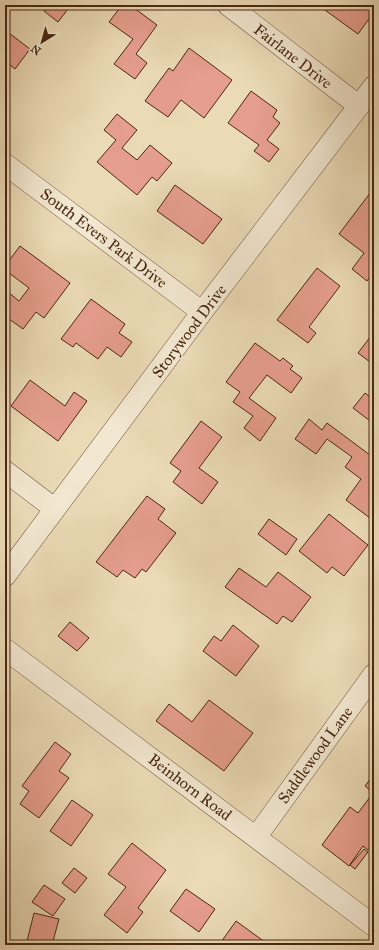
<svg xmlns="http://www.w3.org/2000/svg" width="379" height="950" viewBox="0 0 379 950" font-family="'IM FELL Great Primer',serif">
	<rect width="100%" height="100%" fill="#ebdab6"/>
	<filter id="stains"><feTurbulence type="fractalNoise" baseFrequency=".005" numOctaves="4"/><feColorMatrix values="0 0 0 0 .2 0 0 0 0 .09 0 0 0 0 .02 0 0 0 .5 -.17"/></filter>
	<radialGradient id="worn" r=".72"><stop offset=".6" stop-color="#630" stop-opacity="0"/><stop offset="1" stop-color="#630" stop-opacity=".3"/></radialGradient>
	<path fill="#e69e8e" stroke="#492813" d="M48 5H71L58 22 44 11Z
		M122 5H130L157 25 136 54 147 63 135 79 114 64 133 39 109 22Z
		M318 5H374V12L358 34Z
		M5 30 30 49 15 69 5 61Z
		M189 48 232 80 204 118 181 100 168 117 145 101 169 68 173 71Z
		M251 91 277 110 273 117 280 123 267 140 279 149 269 162 254 151 259 145 228 123Z
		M117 114 137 130 122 148 137 160 150 145 172 163 157 181 152 177 137 195 97 162 116 140 104 130Z
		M175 185 222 219 203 244 157 211Z
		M374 188V271L367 281 352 269 364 253 339 234Z
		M20 246 70 283 44 318 36 312 23 329 5 316V296L8 292 19 301 29 288 5 270V266Z
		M317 268 340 286 309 327 316 333 308 343 277 320Z
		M91 299 125 324 119 333 132 342 121 357 107 347 98 359 76 343 73 347 61 339Z
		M374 332V365L358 353Z
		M255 343 280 361 283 358 293 366 290 369 302 378 291 393 267 375 249 398 276 418 260 441 244 428 253 416 233 402 240 392 226 382Z
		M30 380 65 406 74 392 87 401 58 441 11 406Z
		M365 393 374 400V424L353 408Z
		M309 419 322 430 327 423 374 458V513L370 518 346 500 361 479 345 467 352 457 327 439 316 454 295 439Z
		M201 421 222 437 199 468 218 482 202 504 173 482 181 471 170 463Z
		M147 496 165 509 158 519 176 533 146 572 142 569 135 578 123 570 117 577 96 562Z
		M329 514 368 545 344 576 332 567 327 573 299 551Z
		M269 519 297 539 286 555 258 534Z
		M239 568 266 587 278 572 311 597 292 622 283 616 277 624 225 587Z
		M70 622 89 638 77 651 58 636Z
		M233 625 259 646 236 676 203 651 214 636 221 641Z
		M209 700 253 733 224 771 156 721 169 704 192 722Z
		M55 742 71 754 59 771 69 778 39 818 20 804 29 791 22 786Z
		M374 774V843L368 850 363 846 349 866 322 845 350 807 358 813 373 793 365 786Z
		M72 800 93 815 71 846 50 831Z
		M132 843 166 870 138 908 143 912 127 933 104 915 126 887 108 874Z
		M364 849 368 852 355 869 350 865Z
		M74 868 87 878 75 893 62 883Z
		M44 885 65 899 53 916 32 902Z
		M186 889 215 909 199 932 170 911Z
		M34 913 59 919 52 945H26Z
		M236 921 269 945H219Z
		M11 942 22 945H10Z"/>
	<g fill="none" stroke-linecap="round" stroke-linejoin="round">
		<defs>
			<path id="minor" d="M228 5 359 106
				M5 164 202 312
				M5 471 55 509
				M5 576 202 312 374 86
				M5 649 374 926
				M256 837 374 674"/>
		</defs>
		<use href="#minor" stroke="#72543c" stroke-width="22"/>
		<use href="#minor" stroke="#f2e7d0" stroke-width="21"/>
	</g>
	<g text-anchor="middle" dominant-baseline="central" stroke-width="3" stroke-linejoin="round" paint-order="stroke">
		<g font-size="16" fill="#492813" stroke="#f2e7d0">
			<text transform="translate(293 56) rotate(38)">Fairlane Drive</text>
			<text transform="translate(104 238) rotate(37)">South Evers Park Drive</text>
			<text transform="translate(189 331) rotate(-53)">Storywood Drive</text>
			<text transform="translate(315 755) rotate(-54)">Saddlewood Lane</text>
			<text transform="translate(190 787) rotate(37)">Beinhorn Road</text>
		</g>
	</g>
	<rect width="379" height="950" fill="none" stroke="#ebdab6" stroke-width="20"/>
	<rect x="6" y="6" width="367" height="938" fill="none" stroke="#492813" stroke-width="2"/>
	<rect x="10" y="10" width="359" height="930" fill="none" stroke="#492813"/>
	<g transform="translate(42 42) rotate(217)" stroke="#f2e7d0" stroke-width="3" paint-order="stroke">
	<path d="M0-3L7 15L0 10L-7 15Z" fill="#492813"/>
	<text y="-6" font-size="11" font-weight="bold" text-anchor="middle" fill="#492813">N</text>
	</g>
	<rect width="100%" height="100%" filter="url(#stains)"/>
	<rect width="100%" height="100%" fill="url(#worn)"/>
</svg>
